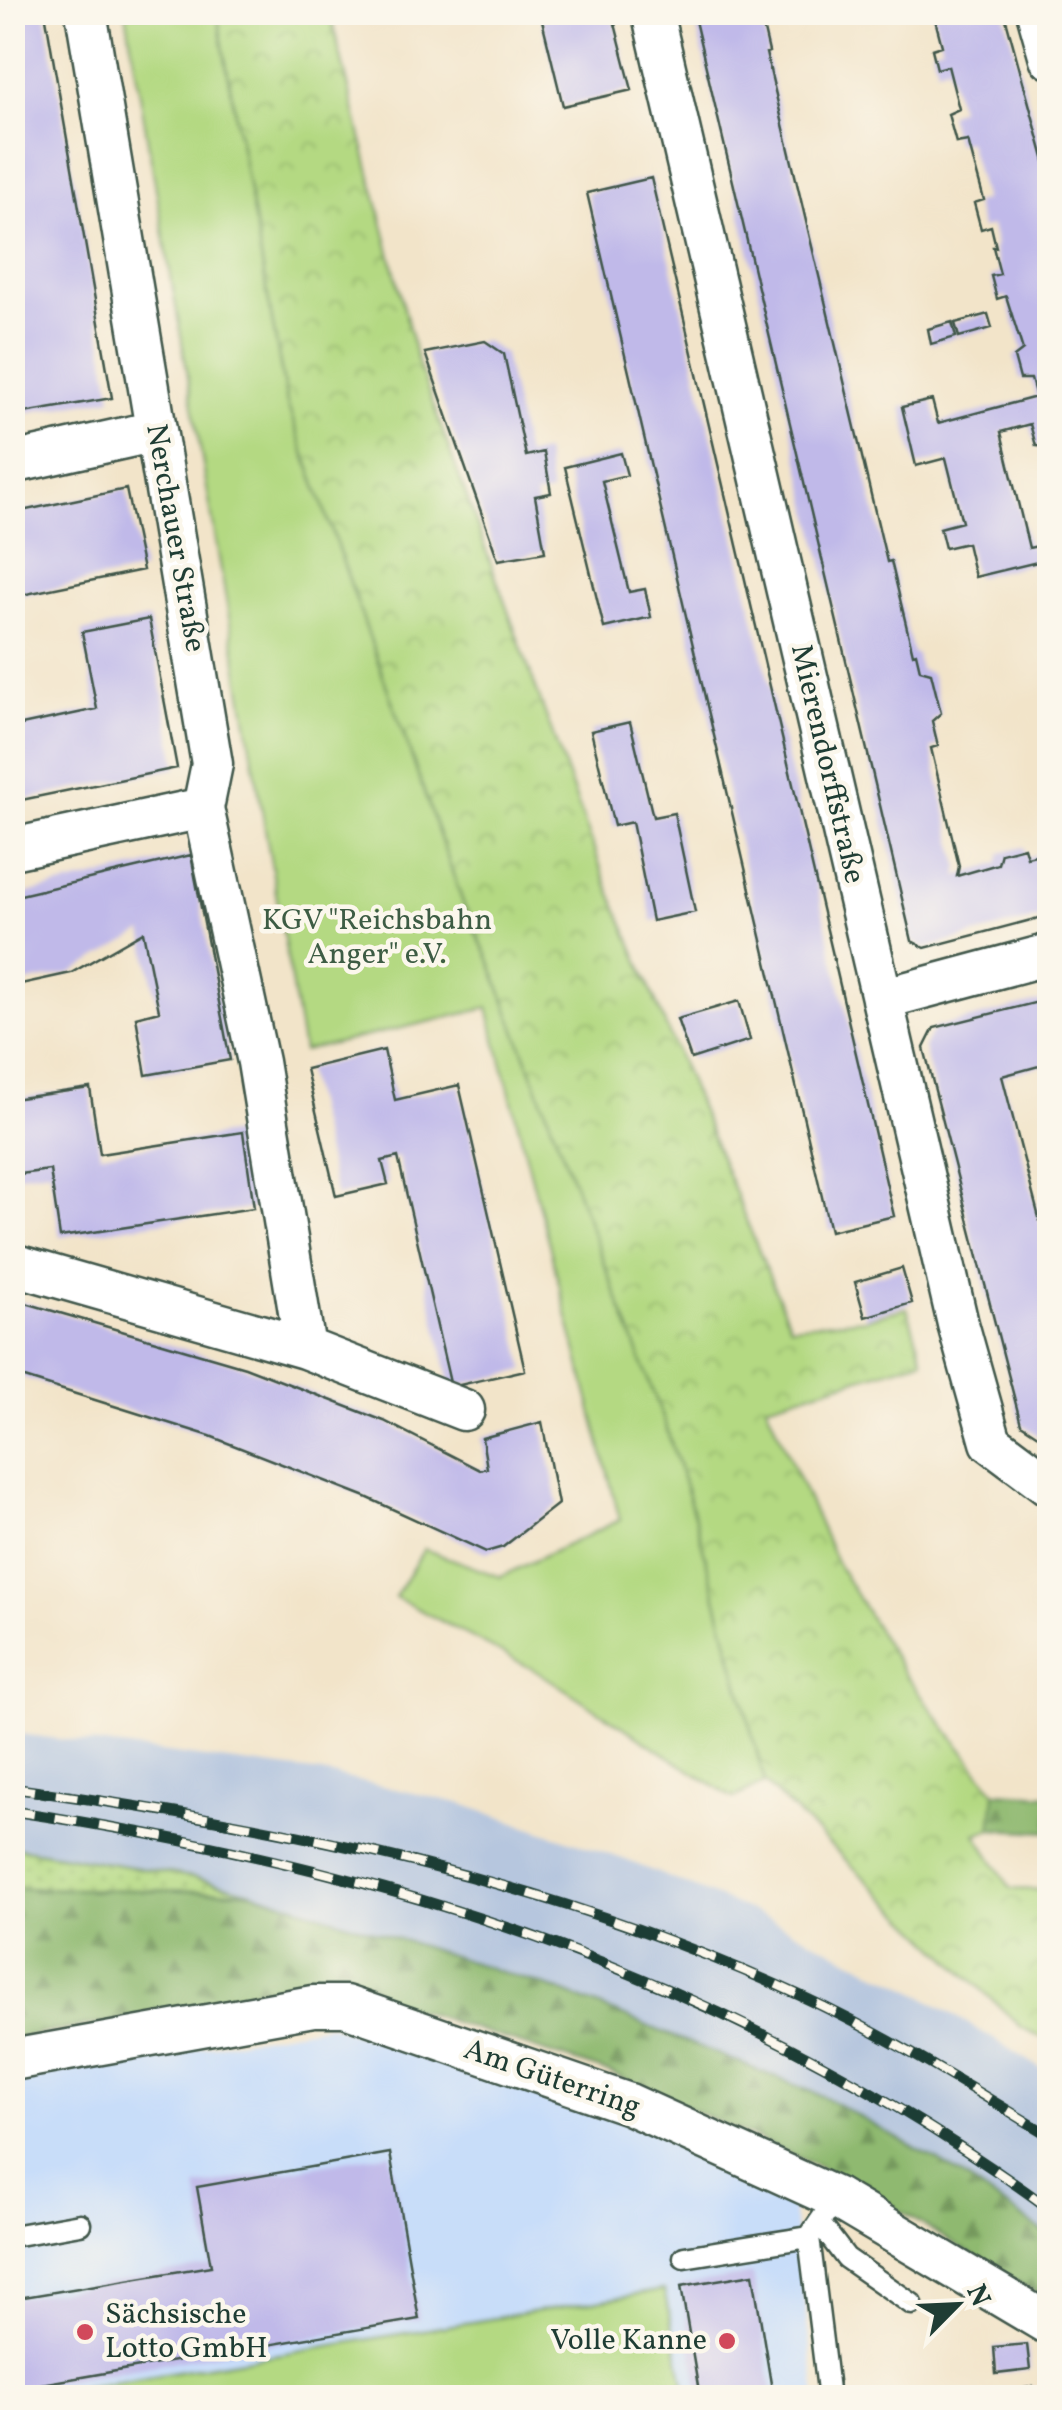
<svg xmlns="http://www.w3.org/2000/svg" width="1062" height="2410" viewBox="0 0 1062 2410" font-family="Vollkorn,serif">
	<defs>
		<pattern id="grass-dots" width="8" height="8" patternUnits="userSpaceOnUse" patternTransform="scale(2.5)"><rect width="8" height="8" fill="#b4d982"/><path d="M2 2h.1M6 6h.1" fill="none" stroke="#9abb71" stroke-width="1.8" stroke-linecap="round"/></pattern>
		<pattern id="forest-firs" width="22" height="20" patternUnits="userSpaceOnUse" patternTransform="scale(2.5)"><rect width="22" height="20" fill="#8fb970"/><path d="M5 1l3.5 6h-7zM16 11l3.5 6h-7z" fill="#74985d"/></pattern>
		<pattern id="park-crowns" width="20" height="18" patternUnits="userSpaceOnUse" patternTransform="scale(2.5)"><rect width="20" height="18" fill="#b4d982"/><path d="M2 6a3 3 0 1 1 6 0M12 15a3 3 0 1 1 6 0" fill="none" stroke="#9abb71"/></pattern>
	</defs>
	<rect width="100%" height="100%" fill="#fbf7ec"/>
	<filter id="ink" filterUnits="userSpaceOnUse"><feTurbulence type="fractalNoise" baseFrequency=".01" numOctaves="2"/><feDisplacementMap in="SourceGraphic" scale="20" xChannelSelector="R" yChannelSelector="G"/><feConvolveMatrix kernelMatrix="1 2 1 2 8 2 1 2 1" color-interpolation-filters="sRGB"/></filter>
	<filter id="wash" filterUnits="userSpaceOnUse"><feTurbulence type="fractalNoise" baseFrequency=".0048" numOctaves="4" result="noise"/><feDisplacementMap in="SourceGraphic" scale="40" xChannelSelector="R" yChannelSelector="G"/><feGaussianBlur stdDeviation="2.25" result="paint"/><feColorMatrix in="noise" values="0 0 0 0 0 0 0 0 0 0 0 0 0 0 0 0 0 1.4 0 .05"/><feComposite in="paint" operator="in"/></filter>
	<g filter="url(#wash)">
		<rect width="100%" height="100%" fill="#f2e4c9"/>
		<path fill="#c8ddf9" d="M329 2025 627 2119 791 2192 816 2397H687L663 2290 13 2398V2080Z"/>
		<path fill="#b6c6de" d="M12 1733 322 1773 459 1803 626 1860 770 1919 918 1993 1049 2073V2236L947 2166 822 2096 555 1989 252 1892 192 1877 13 1847Z"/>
		<path fill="url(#grass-dots)" stroke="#6a8b5b" stroke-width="2.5" d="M12 1847 192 1877 252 1892 13 1888Z"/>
		<path fill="url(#forest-firs)" stroke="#577b52" stroke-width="2.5" d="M995 1792 1049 1795V1832L991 1829Z
			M13 1888 252 1892 555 1989 822 2096 947 2166 1049 2236V2286L1036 2293 850 2181 613 2074 368 1994 310 1990 13 2038Z"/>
		<path fill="url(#park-crowns)" stroke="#6a8b5b" stroke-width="2.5" d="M217 13H330L417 360 605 879 790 1326 865 1319 907 1308 923 1360 766 1405 836 1562 903 1672 995 1792 991 1829 976 1834 1011 1889 1049 1890V2041L1021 2027 765 1783 695 1518 664 1421 488 957 469 920 287 404Z"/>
		<path fill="#b4d982" stroke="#6a8b5b" stroke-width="2.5" d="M126 13H217L287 404 469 920 488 957 664 1421 695 1518 765 1783 733 1798 540 1673 395 1597 424 1549 500 1577 620 1520 488 1008 303 1051Z
			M664 2290 687 2397H21Z"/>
		<g id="blocks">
			<path fill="#c0b9e9" d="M12 12H45L112 398 12 415V336L24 333 18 325 12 290Z
				M540 12H612L632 90 563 106Z
				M693 12H769L771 24 763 26 769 52 766 53 887 562 891 561 913 654 916 653 920 670 931 673 941 713 932 721 938 746 931 748 959 866 957 876 998 864 1001 853 1024 847 1027 857 1044 853 1042 845 1050 843V915L925 948 912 941Z
				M933 12H1004L1050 180V448L1036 446 1030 424 1001 432 1029 548 1050 543V559L975 577 967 543 945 548 940 528 962 522 946 458 916 466 902 407 932 400 938 423 1036 397 1031 379H1020L1014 357 1023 350 1006 296 997 299 991 276 1000 274 993 247H996L991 226 981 229 974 203 984 200 968 141 956 143 948 114 959 109 948 66 937 69 932 49 942 46Z
				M651 178 894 1216 830 1231 587 193Z
				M988 314 992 328 959 337 955 323Z
				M952 322 956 337 931 344 928 329Z
				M485 341 504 354 526 456 544 452 551 493 535 496 545 552 498 560 425 353Z
				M621 453 627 475 602 481 629 592 645 589 651 617 604 628 565 467Z
				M126 489 143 570 12 597V513Z
				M149 619 177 768 12 802V727L97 709 82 632Z
				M630 722 653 817 674 813 695 912 652 921 632 822 614 826 591 731Z
				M191 855 230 1060 146 1075 136 1017 159 1011 143 932 71 973 12 986V897Z
				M1050 999V1063L1002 1076 1050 1260V1443L1021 1424 924 1048 934 1028Z
				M739 1001 750 1040 691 1059 677 1019Z
				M384 1050 395 1100 459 1085 525 1370 451 1387 398 1157 382 1161 388 1184 336 1196 306 1069Z
				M90 1088 100 1154 243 1132 254 1208 60 1237 50 1170 12 1175V1099Z
				M902 1268 912 1303 865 1317 855 1282Z
				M12 1299 245 1367 384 1421 480 1470 487 1468 482 1438 542 1422 558 1504 503 1547 486 1552 366 1497 210 1436 12 1374Z
				M390 2153 419 2319 12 2389V2299L211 2266 197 2187Z
				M753 2274 773 2396 700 2398 681 2286Z
				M1027 2344 1030 2370 996 2374 994 2347Z
				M1033 2387 1034 2398H1005L1004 2391Z"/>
		</g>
	</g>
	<g filter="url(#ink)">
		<use href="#blocks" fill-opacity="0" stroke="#3f564a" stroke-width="2.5"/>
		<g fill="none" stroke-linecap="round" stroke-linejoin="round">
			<defs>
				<path id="service" d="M821 2225 846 2258 912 2304
					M12 2236 80 2224
					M684 2257 809 2237
					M829 2398 809 2237 836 2198"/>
				<path id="minor" d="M86 12 212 764 203 808 258 1062 305 1348
					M652 12 958 1324 991 1442 1050 1486
					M1037 12 1050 58
					M12 463 156 431
					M12 849 203 808
					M882 999 1050 954
					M12 1264 305 1348 464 1410
					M12 2060 313 2006H345L629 2104 836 2198 1050 2325"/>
			</defs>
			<use href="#service" stroke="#3f564a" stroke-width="25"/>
			<use href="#minor" stroke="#3f564a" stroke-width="45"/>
			<use href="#service" stroke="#fff" stroke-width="20"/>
			<use href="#minor" stroke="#fff" stroke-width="40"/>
			<defs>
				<path id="rail" d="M12 1788C288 1826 545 1878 799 1995 886 2035 968 2086 1050 2136
					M12 1811C395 1868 734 1978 1050 2209"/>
			</defs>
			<use href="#rail" stroke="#1f3d34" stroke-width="11"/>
			<use href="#rail" stroke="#fbf7ec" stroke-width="8" stroke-dasharray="22" stroke-linecap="butt"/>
		</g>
	</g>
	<g fill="#d1495b" stroke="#fbf7ec" stroke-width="4">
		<circle cx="85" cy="2332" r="10"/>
		<circle cx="727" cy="2341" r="10"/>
	</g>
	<g text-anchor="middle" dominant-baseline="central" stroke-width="9" stroke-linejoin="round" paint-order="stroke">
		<g font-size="30" fill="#1f3d34" stroke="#fbf7ec">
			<text transform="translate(175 538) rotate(80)">Nerchauer Straße</text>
			<text transform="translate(827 764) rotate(77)">Mierendorffstraße</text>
			<text transform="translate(552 2079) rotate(19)">Am Güterring</text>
		</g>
		<g font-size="30" fill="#3d5c44" stroke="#fbf7ec">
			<text x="377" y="921">KGV "Reichsbahn<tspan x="377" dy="34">Anger" e.V.</tspan></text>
		</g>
		<g font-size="30" fill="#1f3d34" stroke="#fbf7ec" text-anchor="start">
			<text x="105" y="2315">Sächsische<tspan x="105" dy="34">Lotto GmbH</tspan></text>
			<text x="707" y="2341" text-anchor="end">Volle Kanne</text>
		</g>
	</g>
	<rect width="1062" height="2410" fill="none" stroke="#fbf7ec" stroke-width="50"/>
	<g transform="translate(957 2305) rotate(66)" stroke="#fbf7ec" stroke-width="8" paint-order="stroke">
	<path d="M0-8L18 38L0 25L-18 38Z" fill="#1f3d34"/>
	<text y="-15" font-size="28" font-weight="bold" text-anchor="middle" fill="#1f3d34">N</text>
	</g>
</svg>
